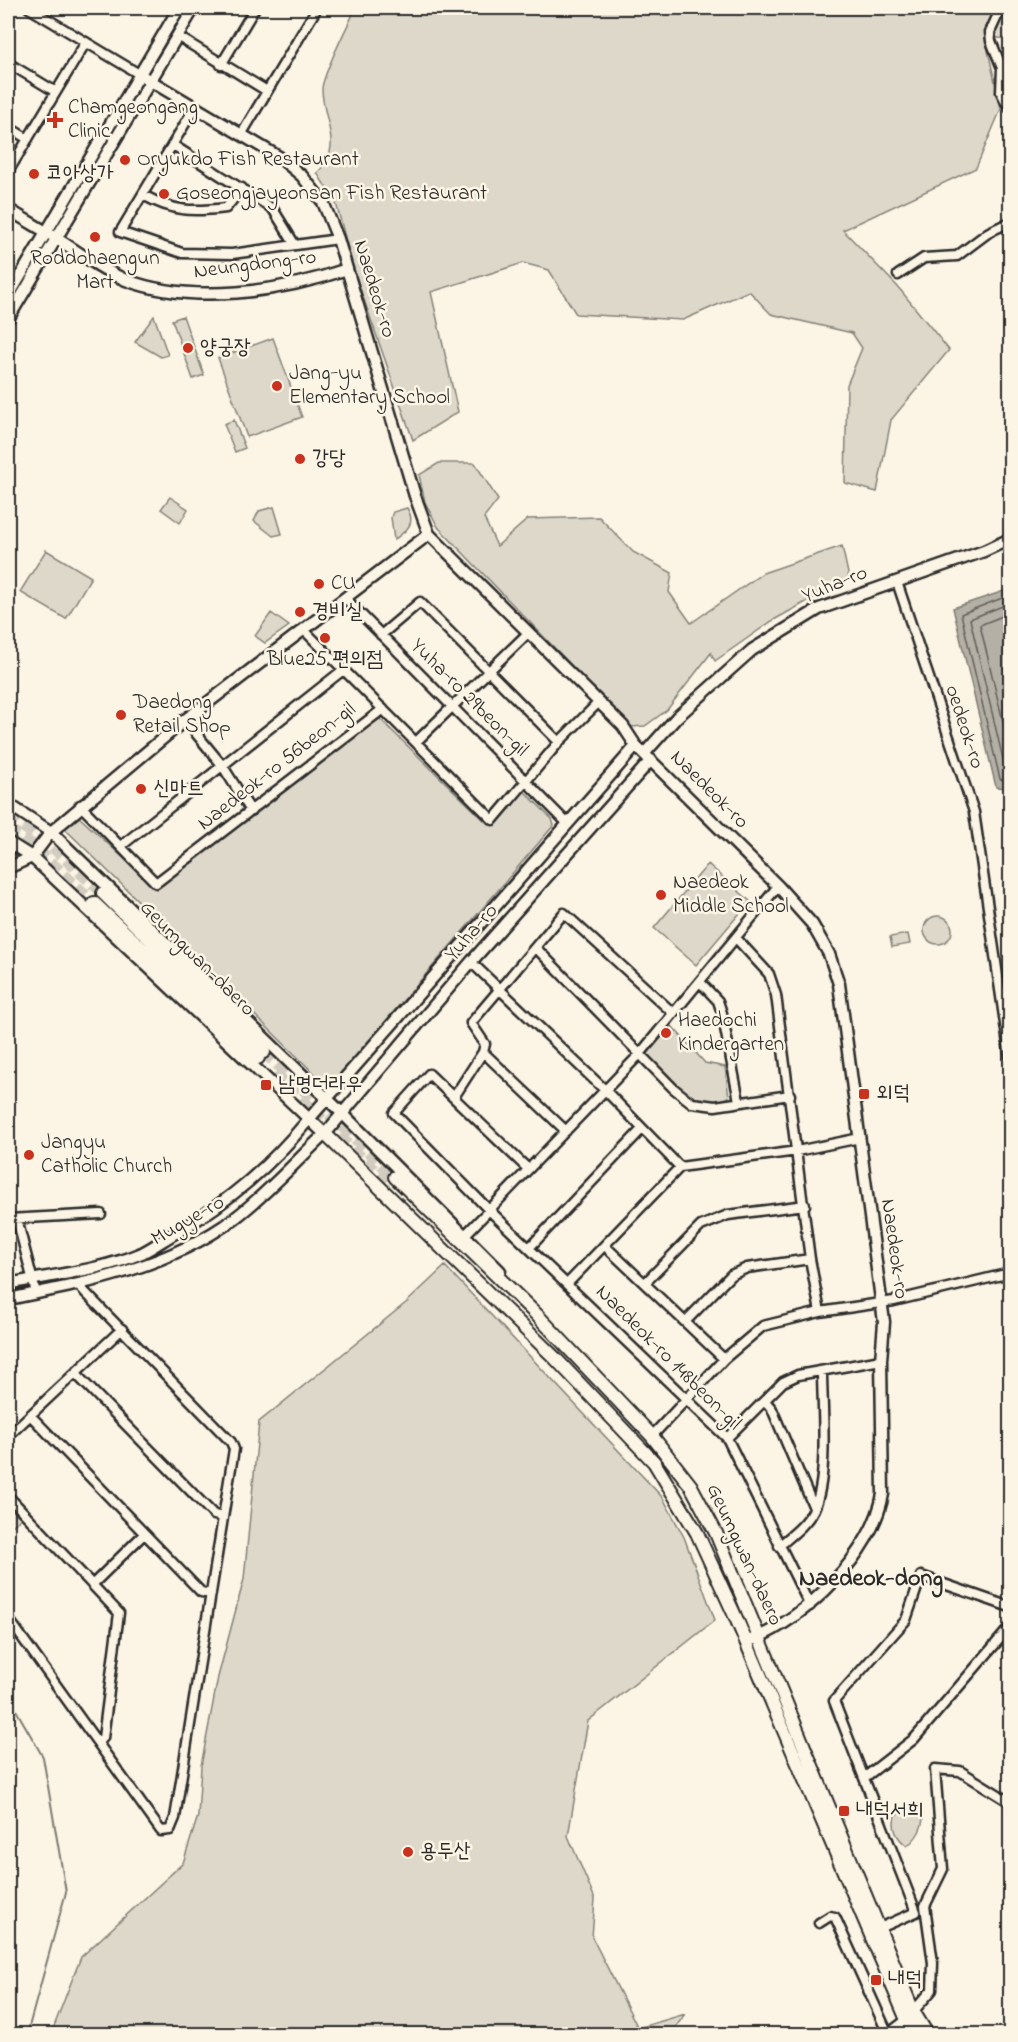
<svg xmlns="http://www.w3.org/2000/svg" width="1018" height="2042" viewBox="0 0 1018 2042" font-family="'Indie Flower','Poor Story',sans-serif">
	<rect width="100%" height="100%" fill="#fcf5e5"/>
	<filter id="ink" filterUnits="userSpaceOnUse"><feTurbulence type="fractalNoise" baseFrequency=".0167" numOctaves="2"/><feDisplacementMap in="SourceGraphic" scale="12" xChannelSelector="R" yChannelSelector="G"/><feConvolveMatrix kernelMatrix="1 2 1 2 8 2 1 2 1" color-interpolation-filters="sRGB"/></filter>
	<g filter="url(#ink)">
		<path fill="#ded8ca" stroke="#84827a" stroke-width="1.5" d="M356 8H1010V39L985 37 1001 109 976 168 843 230 898 287 949 350 891 420 877 492 845 483 847 385 862 348 852 333 771 314 749 291 683 320 576 314 549 270 523 263 431 292 458 412 413 440 354 271 336 203 317 173C345 147 323 122 322 90 321 77 349 23 356 8Z
			M154 316 168 355 161 357 135 342Z
			M183 316 204 375 193 379 172 320Z
			M273 338 302 417 247 437 218 358Z
			M234 420 245 448 235 452 224 424Z
			M439 463H475L498 500 484 518 497 546 528 519 599 517 633 552 672 573 669 592 691 623 763 573 842 546 849 578 772 621 715 661 711 653 667 710 645 726 631 727 438 527 425 502 419 475Z
			M170 497 188 509 180 523 161 509Z
			M274 507 282 534 273 536 254 521 259 511Z
			M407 508C417 524 406 531 394 540L391 517 393 512Z
			M46 550 91 577 66 619 20 592Z
			M271 613 289 626 265 643 255 636Z
			M380 719 489 825 521 792H525L552 819 554 825 335 1080 328 1084 324 1083 64 828 78 816 156 888 374 720Z
			M708 864 750 901 696 965 654 928Z
			M924 930a14 14 0 1 1 28 0a14 14 0 1 1-28 0Z
			M908 934 910 944 892 947 890 937Z
			M672 1026 705 1063 725 1067 729 1097C697 1116 666 1074 646 1055Z
			M445 1266 663 1498 684 1537 715 1620 588 1721 568 1836 595 1899 592 1937 638 2028 685 2014 671 2034H51L81 1957 183 1863 198 1816 201 1766 218 1677 244 1579 259 1422 407 1302Z
			M8 1505 21 1518 8 1530Z
			M919 1804C928 1819 920 1836 907 1846 896 1837 892 1829 895 1815Z"/>
		<path fill="#b4b0a5" stroke="#7d7b74" stroke-width="1.5" d="M1010 589V788L996 787 953 608Z"/>
		<g fill="none" stroke-linecap="round" stroke-linejoin="round">
			<path stroke="#62605c" stroke-width="1.5" d="M1010 595 961 614 1000 779 1010 782
				M1010 603 970 619 1006 772 1010 774
				M1010 613 980 625 1010 751"/>
			<path stroke="#7d7b74" stroke-width="2" d="M8 1696 43 1757 66 1892 27 2034"/>
			<path stroke="#d2cdc0" stroke-width="12" stroke-dasharray="12 6" stroke-linecap="butt" d="M8 817 47 842 103 893
				M8 829 32 845 94 903
				M264 1052 395 1177
				M275 1073 388 1184"/>
			<defs>
				<path id="minor" d="M29 8 139 74
					M1001 8 990 32 991 41 1002 68 1001 92 1006 102
					M177 36 267 91
					M8 63 56 92
					M221 65 255 8
					M1010 90 1006 102 1010 109
					M195 107 120 232 182 253 232 254 338 239
					M8 127 28 139
					M241 135 317 8
					M173 145 273 209 295 245
					M8 172 86 42
					M143 195C174 212 192 212 226 208L242 188
					M898 275 924 258 957 256 989 232 1010 222
					M897 582 974 812 1010 1058
					M345 598 568 824
					M304 630 493 820 559 742 599 702
					M381 635 420 602 559 742
					M185 720 222 765 251 811
					M416 742 529 632
					M80 805 156 883 383 709
					M121 846 343 670
					M736 938 769 974 776 995 810 1259 820 1312
					M536 948 673 1088 692 1103 715 1106 790 1095
					M471 962 606 1091 680 1167
					M700 982 718 1001 722 1013 739 1101
					M483 1052 566 1131
					M454 1097 483 1052 485 1044 471 1023 564 913 673 1013
					M527 1168 429 1074 394 1113 488 1209 727 1438 810 1606
					M8 1219 101 1214
					M17 1219 36 1293
					M465 1235 640 1054 778 886
					M605 1246 724 1359
					M530 1247 642 1129
					M646 1282 701 1226 728 1215 805 1205
					M568 1283 680 1167 797 1151 860 1138
					M686 1321 731 1275 747 1268 810 1259
					M75 1373 214 1515 223 1517
					M766 1402 772 1409 814 1508
					M30 1415 201 1592 211 1594
					M8 1436 122 1329
					M652 1436 724 1359 763 1326 820 1312 894 1301 1010 1273
					M727 1438 783 1382 798 1375 881 1360
					M8 1496 119 1613 103 1738 97 1742
					M779 1546C792 1535 806 1525 814 1509 829 1477 822 1407 822 1371
					M92 1585 144 1534
					M8 1618 161 1831 170 1830 175 1818 234 1449 231 1442 78 1285
					M864 1778 914 1739 1010 1627
					M819 1923 830 1916 835 1917 888 2034
					M880 1928 916 1912 834 1701 906 1620 921 1576 1010 1607
					M888 2034 905 2021 932 1990 933 1963 925 1906 943 1869 935 1769 960 1771 1010 1802"/>
				<path id="tertiary" d="M139 74 279 157 302 176 323 202 338 239 415 496 429 534 623 726 636 746 778 886 812 924 829 954 839 984 884 1322 881 1360 883 1494C873 1553 806 1619 751 1640
					M8 209C25 220 42 229 59 240 80 253 103 271 126 280 193 305 281 292 347 269
					M644 754 677 717 752 650 819 609 984 551 1010 539
					M51 832 185 720 429 534
					M309 1119 636 746
					M325 1134 471 962 651 760"/>
				<path id="secondary" d="M8 297 179 8
					M8 319 194 8
					M8 804 51 832 343 1114 500 1271
					M8 842 32 857 325 1134C296 1161 267 1194 235 1218 168 1268 87 1283 8 1299
					M8 868 32 857 51 832
					M8 1284C52 1275 100 1271 142 1253 154 1247 166 1238 177 1232 231 1200 270 1166 309 1119"/>
				<path id="primary" d="M103 893 264 1052
					M94 903 258 1058
					M325 1134 555 1358 654 1462 697 1533 736 1618 913 2034
					M395 1177 536 1314 652 1436 691 1486 716 1533 913 2011 927 2034"/>
			</defs>
			<use href="#minor" stroke="#2b2b2b" stroke-width="13"/>
			<use href="#tertiary" stroke="#2b2b2b" stroke-width="15"/>
			<use href="#secondary" stroke="#2b2b2b" stroke-width="15"/>
			<use href="#primary" stroke="#2b2b2b" stroke-width="16"/>
			<use href="#minor" stroke="#fcf5e5" stroke-width="8"/>
			<use href="#tertiary" stroke="#fcf5e5" stroke-width="10"/>
			<use href="#secondary" stroke="#fcf5e5" stroke-width="10"/>
			<use href="#primary" stroke="#fcf5e5" stroke-width="12"/>
		</g>
	</g>
	<g fill="#c8321e" stroke="#fcf5e5" stroke-width="2">
		<path d="M52 111h6v6h6v6h-6v6h-6v-6h-6v-6h6z"/>
		<circle cx="125" cy="160" r="6"/>
		<circle cx="34" cy="174" r="6"/>
		<circle cx="164" cy="194" r="6"/>
		<circle cx="95" cy="237" r="6"/>
		<circle cx="188" cy="348" r="6"/>
		<circle cx="277" cy="386" r="6"/>
		<circle cx="300" cy="459" r="6"/>
		<circle cx="319" cy="584" r="6"/>
		<circle cx="300" cy="612" r="6"/>
		<circle cx="325" cy="638" r="6"/>
		<circle cx="121" cy="715" r="6"/>
		<circle cx="141" cy="789" r="6"/>
		<circle cx="661" cy="895" r="6"/>
		<circle cx="666" cy="1033" r="6"/>
		<rect x="260" y="1079" width="12" height="12" rx="3"/>
		<rect x="858" y="1088" width="12" height="12" rx="3"/>
		<circle cx="29" cy="1155" r="6"/>
		<rect x="838" y="1805" width="12" height="12" rx="3"/>
		<circle cx="408" cy="1852" r="6"/>
		<rect x="870" y="1974" width="12" height="12" rx="3"/>
	</g>
	<g text-anchor="middle" dominant-baseline="central" stroke-width="5" stroke-linejoin="round" paint-order="stroke">
		<g font-size="21" fill="#2b2b2b" stroke="#fcf5e5" text-anchor="start">
			<text x="68" y="108">Chamgeongang<tspan x="68" dy="24">Clinic</tspan></text>
			<text x="137" y="160">Oryukdo Fish Restaurant</text>
			<text x="46" y="174">코아상가</text>
			<text x="176" y="194">Goseongjayeonsan Fish Restaurant</text>
			<text x="95" y="259" text-anchor="middle">Roddohaengun<tspan x="95" dy="24">Mart</tspan></text>
			<text x="200" y="348">양궁장</text>
			<text x="289" y="374">Jang-yu<tspan x="289" dy="24">Elementary School</tspan></text>
			<text x="312" y="459">강당</text>
			<text x="331" y="584">CU</text>
			<text x="312" y="612">경비실</text>
			<text x="325" y="660" text-anchor="middle">Blue25 편의점</text>
			<text x="133" y="703">Daedong<tspan x="133" dy="24">Retail Shop</tspan></text>
			<text x="153" y="789">신마트</text>
			<text x="673" y="883">Naedeok<tspan x="673" dy="24">Middle School</tspan></text>
			<text x="678" y="1021">Haedochi<tspan x="678" dy="24">Kindergarten</tspan></text>
			<text x="278" y="1085">남명더라우</text>
			<text x="876" y="1094">외덕</text>
			<text x="41" y="1143">Jangyu<tspan x="41" dy="24">Catholic Church</tspan></text>
			<text x="856" y="1811">내덕서희</text>
			<text x="420" y="1852">용두산</text>
			<text x="888" y="1980">내덕</text>
		</g>
		<g font-size="21" fill="#2b2b2b" stroke="#fcf5e5">
			<text transform="translate(255 265) rotate(-7)">Neungdong-ro</text>
			<text transform="translate(374 289) rotate(73)">Naedeok-ro</text>
			<text transform="translate(835 585) rotate(-22)">Yuha-ro</text>
			<text transform="translate(469 698) rotate(45)">Yuha-ro 29beon-gil</text>
			<text transform="translate(964 727) rotate(72)">oedeok-ro</text>
			<text transform="translate(277 767) rotate(-38)">Naedeok-ro 56beon-gil</text>
			<text transform="translate(709 790) rotate(45)">Naedeok-ro</text>
			<text transform="translate(472 933) rotate(-49)">Yuha-ro</text>
			<text transform="translate(197 959) rotate(45)">Geumgwan-daero</text>
			<text transform="translate(188 1221) rotate(-30)">Mugye-ro</text>
			<text transform="translate(894 1249) rotate(82)">Naedeok-ro</text>
			<text transform="translate(668 1358) rotate(45)">Naedeok-ro 148beon-gil</text>
			<text transform="translate(744 1555) rotate(65)">Geumgwan-daero</text>
		</g>
		<g font-size="24" font-weight="bold" fill="#2b2b2b" stroke="#fcf5e5">
			<text x="871" y="1579">Naedeok-dong</text>
		</g>
	</g>
	<rect width="1018" height="2042" fill="none" stroke="#fcf5e5" stroke-width="30"/>
	<rect x="15" y="15" width="988" height="2012" fill="none" stroke="#2b2b2b" stroke-width="2" filter="url(#ink)"/>
</svg>
